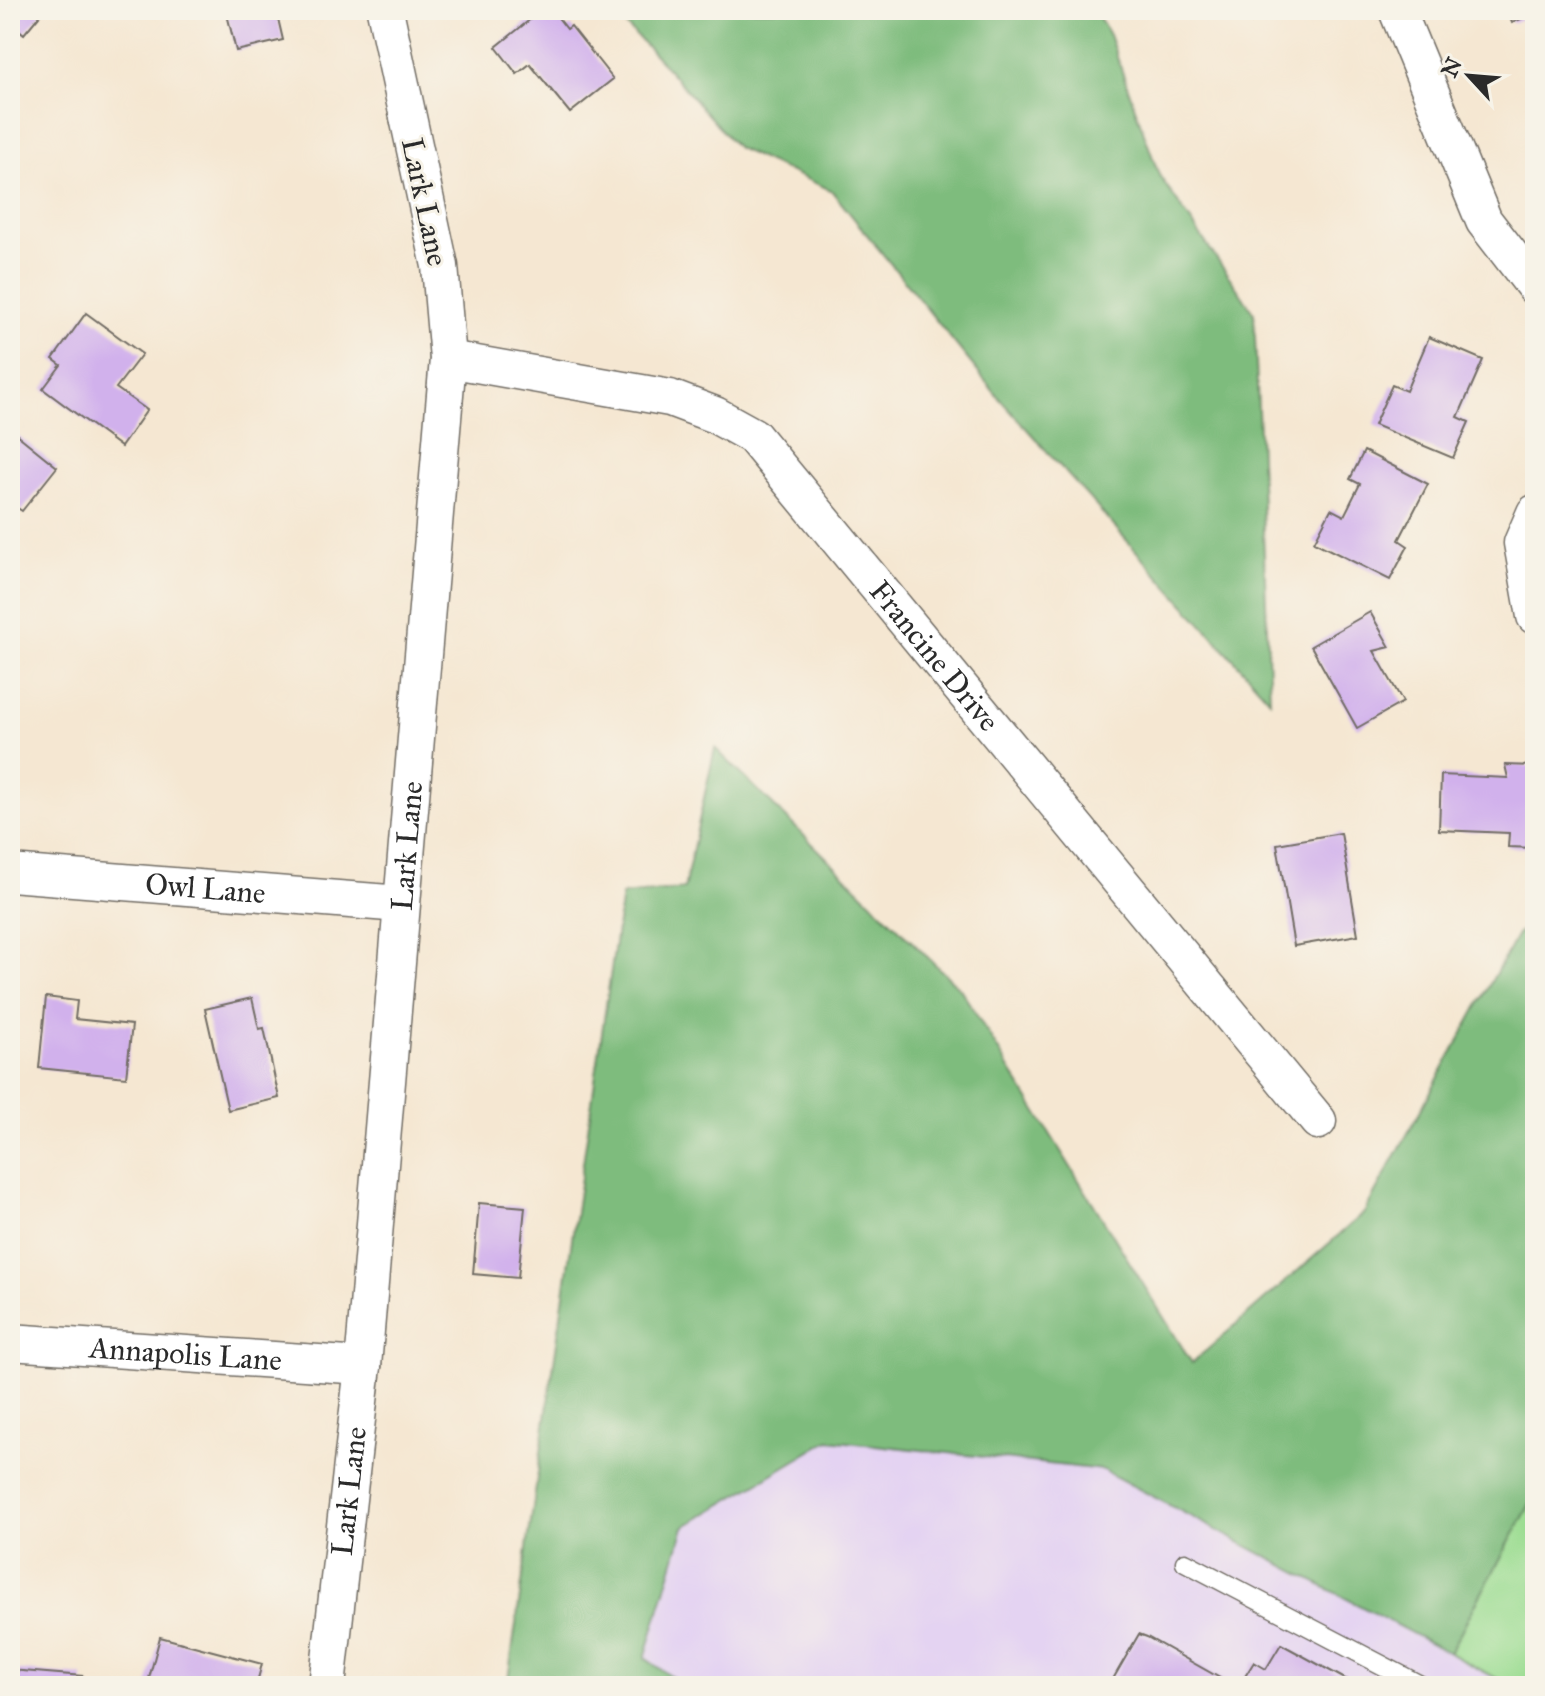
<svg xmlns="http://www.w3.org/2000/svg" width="1545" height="1696" viewBox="0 0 1545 1696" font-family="'IM FELL Great Primer',serif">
	<rect width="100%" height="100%" fill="#f7f3e8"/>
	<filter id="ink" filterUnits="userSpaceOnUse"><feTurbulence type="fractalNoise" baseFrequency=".0125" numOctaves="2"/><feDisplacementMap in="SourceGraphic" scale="16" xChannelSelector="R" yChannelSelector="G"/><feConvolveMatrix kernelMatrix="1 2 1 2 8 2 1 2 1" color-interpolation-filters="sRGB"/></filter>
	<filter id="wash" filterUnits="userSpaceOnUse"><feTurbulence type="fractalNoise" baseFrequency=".006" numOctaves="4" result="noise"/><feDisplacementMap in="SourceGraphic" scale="32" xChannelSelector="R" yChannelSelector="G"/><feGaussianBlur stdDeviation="1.8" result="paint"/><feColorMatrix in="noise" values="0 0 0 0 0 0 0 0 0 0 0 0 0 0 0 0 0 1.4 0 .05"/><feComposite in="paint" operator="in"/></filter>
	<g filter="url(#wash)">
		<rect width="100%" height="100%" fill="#f5e7d2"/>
		<path fill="#e4d3f2" d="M829 1440 1103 1470 1449 1653 1535 1495V1686H684L645 1658 684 1527Z"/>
		<path fill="#9ddd93" stroke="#64845f" stroke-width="2" d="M1535 1495V1686H1511L1449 1653Z"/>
		<path fill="#7ebc7d" stroke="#547454" stroke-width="2" d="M611 10H1095L1109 35 1159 175 1254 313 1270 700 999 398 831 190 737 148 658 58Z
			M715 748 961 990 1192 1363 1364 1213 1518 933 1535 921V1495L1449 1653 1103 1470 829 1440 684 1527 645 1658 684 1686H507L622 895 684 889Z"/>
		<g id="blocks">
			<path fill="#d1b1ec" d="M10 10H44L24 34 10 22Z
				M226 10H276L283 40 236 51Z
				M542 10H552L567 29 571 26 613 79 570 113 530 64 517 74 496 47Z
				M1246 10H1282L1252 23Z
				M1507 10H1535V13L1512 23Z
				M86 313 142 354 116 388 147 410 121 447 43 389 61 365 53 359Z
				M1429 337 1483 360 1458 417 1469 422 1453 458 1374 425 1392 385 1406 391Z
				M10 429 57 467 22 511 13 505 10 509Z
				M1364 451 1428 484 1399 540 1408 546 1390 580 1314 542 1331 509 1344 516 1360 484 1350 479Z
				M1370 612 1390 647 1374 651 1403 702 1357 728 1311 646Z
				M1505 765 1535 766V848L1508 847 1509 833 1439 830 1441 775 1508 778Z
				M1341 833 1358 935 1294 946 1277 844Z
				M46 997 77 1001 75 1019 132 1025 126 1077 39 1068Z
				M252 998 259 1029 264 1028 279 1098 228 1110 205 1009Z
				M479 1203 525 1207 518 1278 473 1274Z
				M1139 1634 1147 1637 1234 1686H1109Z
				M160 1637 262 1664 256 1686H147Z
				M1281 1644 1358 1686H1239L1254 1662 1266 1669Z
				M10 1670 83 1676 82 1686H10Z"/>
		</g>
	</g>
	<g filter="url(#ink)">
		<use href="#blocks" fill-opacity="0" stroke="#726d65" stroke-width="2"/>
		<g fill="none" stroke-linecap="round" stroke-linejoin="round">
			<defs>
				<path id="lane" d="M1185 1562 1422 1686"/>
				<g id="street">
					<path d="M1397 10 1484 221 1535 287"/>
					<path id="s1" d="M448 359 670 398 715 415 753 436 1318 1121"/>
					<path d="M1535 513 1522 543 1535 616"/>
					<path id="s2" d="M10 873 401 904"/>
					<path id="s3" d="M10 1342 363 1366"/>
					<path id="s4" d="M327 1686 363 1366 448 359 440 266 385 10"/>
				</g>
			</defs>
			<use href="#lane" stroke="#726d65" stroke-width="21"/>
			<use href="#street" stroke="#726d65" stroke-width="39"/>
			<use href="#lane" stroke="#fff" stroke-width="18"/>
			<use href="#street" stroke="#fff" stroke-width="36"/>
		</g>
	</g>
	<g text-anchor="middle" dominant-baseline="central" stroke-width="6" stroke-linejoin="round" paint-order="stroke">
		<g font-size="30" fill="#2b2b2b" stroke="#f7f3e8">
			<text transform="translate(425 202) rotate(78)">Lark Lane</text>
			<text stroke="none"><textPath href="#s1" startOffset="602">Francine Drive</textPath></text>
			<text stroke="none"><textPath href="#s4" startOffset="844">Lark Lane</textPath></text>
			<text stroke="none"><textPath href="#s2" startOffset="196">Owl Lane</textPath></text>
			<text stroke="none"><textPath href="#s3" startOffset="176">Annapolis Lane</textPath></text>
			<text stroke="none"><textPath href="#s4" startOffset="196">Lark Lane</textPath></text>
		</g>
	</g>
	<rect width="1545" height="1696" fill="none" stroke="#f7f3e8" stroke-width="40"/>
	<g transform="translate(1469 76) rotate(296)" stroke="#f7f3e8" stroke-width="6" paint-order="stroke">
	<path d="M0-6L14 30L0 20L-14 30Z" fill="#2b2b2b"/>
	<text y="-12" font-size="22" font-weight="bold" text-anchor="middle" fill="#2b2b2b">N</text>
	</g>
</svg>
